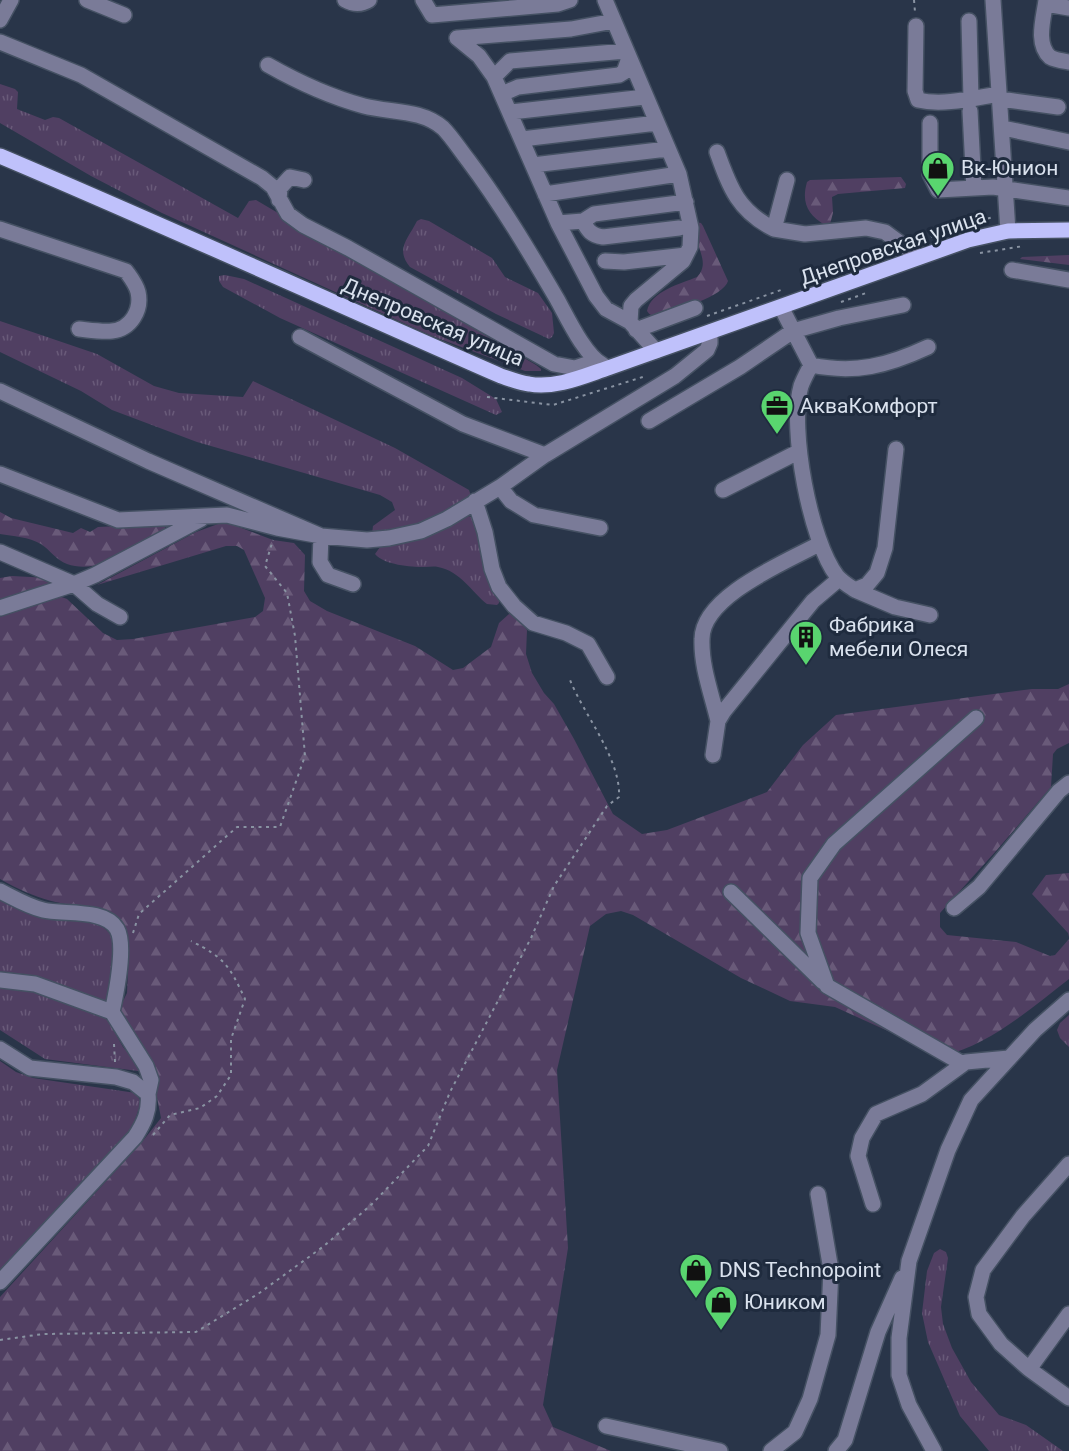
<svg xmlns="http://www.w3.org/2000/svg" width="1069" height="1451" viewBox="0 0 1069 1451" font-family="Roboto,sans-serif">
	<defs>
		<pattern id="grass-tufts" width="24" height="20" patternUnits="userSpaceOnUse" patternTransform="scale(1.5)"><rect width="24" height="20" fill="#503f62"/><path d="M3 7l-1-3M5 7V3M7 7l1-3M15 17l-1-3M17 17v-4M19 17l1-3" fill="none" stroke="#695a79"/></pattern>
		<pattern id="forest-firs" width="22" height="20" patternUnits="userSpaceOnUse" patternTransform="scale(1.5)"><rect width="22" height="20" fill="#503f62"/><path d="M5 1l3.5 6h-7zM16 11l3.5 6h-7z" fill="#695a79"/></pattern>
	</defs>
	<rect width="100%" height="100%" fill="#293549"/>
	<path fill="url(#grass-tufts)" d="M0 84 15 89 18 92 17 109 45 120 53 117 59 118 238 218 249 201 256 200 536 365 541 369V371H525L432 336 162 213 91 176 0 123Z
		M421 219 429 221 492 258 505 277 538 293 552 313 554 333 552 337 549 339 496 314 410 267C395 249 408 239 417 221Z
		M225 275 244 279 462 378 496 399 502 412 496 415 280 318 223 287 219 281V276Z
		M0 321 97 354 154 386 179 393 243 397 253 381 395 448 469 490 471 496 428 524 372 534 373 526 395 510 392 502 380 495 197 442 112 410 81 391 0 352Z
		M469 516 474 519 483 563 499 598V603L497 605 487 604C472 592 460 571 438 567 434 566 429 567 424 567 411 567 384 565 375 554L380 547Z
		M0 899 90 920C98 924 108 928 112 938 118 954 114 990 107 1005L0 971Z
		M0 986 35 990 105 1015 123 1047 141 1068 138 1071 45 1059 0 1030Z
		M1069 1015V1047L1060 1038 1057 1030 1060 1023Z
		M0 1061 16 1072 33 1078 136 1093 141 1102 131 1132 0 1271Z
		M940 1249 946 1252 948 1258 941 1307 943 1324 952 1348 971 1382 999 1415 1026 1425 1063 1451H989L960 1416 928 1342 922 1313 927 1271 934 1253Z"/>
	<path fill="url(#forest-firs)" d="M901 177 906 184 905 188 838 194 832 197 833 213 830 224 825 225C808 215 801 203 807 182L810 180Z
		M696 222 701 223 703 226 728 281C723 297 678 309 662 315 655 317 651 317 647 311 651 291 680 284 697 277 709 264 699 253 697 238 696 233 696 227 696 222Z
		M1069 255V265L1020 259 1022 257Z
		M0 512 11 518 73 533 81 528 90 532 98 527 159 524 165 527 166 531C138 546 100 576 67 564 56 560 50 550 41 544 29 537 13 536 0 534Z
		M218 524H231L273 540 294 543 305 555 304 591 310 601 327 611 415 646 453 670 463 668 491 647 499 623 509 614 515 615 527 630 526 654 532 673 544 693 554 704 574 739 613 814 642 834 667 830 767 792 803 745 836 715 1032 689H1058L1069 684V743L1057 749 1053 754 1051 787 996 851 940 913V927L947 935 1016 942 1050 956 1055 955 1069 939V979C1030 1009 991 1044 943 1056L835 1007 790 1001 741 978 633 915 621 911 606 914 590 926 557 1070 568 1248 543 1405 553 1427 611 1451H0V1297L142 1142 161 1118 155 1087 120 1016V1007L127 993 129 949 117 924 103 909C61 905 37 900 0 879V617L59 596 67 599 103 633 117 640 133 639 255 617 263 611 265 598 244 550 237 546H226L97 585 196 532Z
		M12 576 49 578 54 583 0 605V578Z
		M1069 873V937L1068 933 1032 894 1046 875Z"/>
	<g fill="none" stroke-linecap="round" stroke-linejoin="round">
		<defs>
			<path id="minor" d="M87 0 124 15
				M345 0C354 5 361 5 369 0
				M423 0 432 15 558 4 570 0
				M605 0 679 174 691 228 690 247 683 261 636 300 631 306 630 322 656 351
				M993 0 1008 231
				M1046 0C1044 17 1035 44 1050 57 1055 60 1063 61 1069 62
				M1046 4 1069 8
				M0 20 11 0
				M969 21 971 99
				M916 26 915 91 918 100C943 106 974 98 999 94
				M457 38 479 56 494 77 558 223 596 296 606 309 630 322
				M457 38 571 29 614 21
				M0 42 81 75 262 178 273 187 288 214 303 225 348 248 554 364 575 368 595 361
				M268 65C298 82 331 97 364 106 391 113 421 109 443 128 452 137 460 150 468 160 501 204 529 251 557 299 567 317 585 356 603 365
				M494 77 510 61 626 51
				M502 94 518 87 619 75 624 72 629 58
				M1000 99 1058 107
				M970 111 974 188
				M511 112 645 97
				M930 123V174L938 190 993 187 1069 198
				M1003 128 1069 142
				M522 139 657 123
				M717 152C730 188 738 211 774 229
				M533 165 667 149
				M787 180 774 229 805 234 866 228 885 232 919 257
				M545 194 679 174
				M279 200 280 188 290 177 304 180
				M583 221C588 231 591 235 603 237L679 228
				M558 223 583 221 594 214 686 202
				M0 229 126 271C131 278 136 284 138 292 142 310 131 329 112 331 102 332 89 330 79 329
				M605 261 624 262 686 255
				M1012 270 1069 280
				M781 307 811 365C808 371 804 378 801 386 789 428 810 541 837 576 842 582 849 586 855 590L867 585 877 573 885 548 896 449
				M636 330 695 308
				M300 337 463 424 545 455
				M811 365C855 374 887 366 928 347
				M0 391 148 461 321 536 320 562 328 575 353 584
				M649 421 740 367 793 331 839 318 903 305
				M0 474 118 520 227 515 277 528 321 536 367 540 389 538 421 531 447 519 500 487 545 455 675 376 707 350 710 343V332
				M500 487 511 501 534 515 600 528
				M723 490 798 452
				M475 501 485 532 492 569 499 587 514 606 533 623 566 633 588 644 607 677
				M0 552 74 584 97 604 120 617
				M855 590 895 607 930 615
				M0 608 74 584 95 575 201 519
				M718 721C712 695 701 667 702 639 702 596 786 562 819 544
				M713 755 718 721 724 711 813 601 839 579
				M0 891C14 898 27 906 43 910 63 915 105 908 117 929 126 945 116 994 112 1012L146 1066 151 1080 148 1094
				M731 892 823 982
				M954 908 979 887 1059 791 1069 783
				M0 980 35 984 112 1012
				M0 1049 30 1068 116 1077 133 1082 148 1094C150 1111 144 1123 135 1137L0 1282
				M963 1064 827 986 808 933 810 878 834 844 976 718
				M1069 1164 1023 1216 983 1270 976 1297 979 1314 1001 1344 1029 1369 1069 1398
				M873 1204 858 1156 862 1138 876 1114 922 1094 966 1062 1009 1058
				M1029 1369 1069 1314
				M606 1426 720 1451
				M771 1451 795 1432 810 1399 828 1335 831 1270 818 1194
				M836 1451 845 1440 878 1332 902 1278
				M934 1451 909 1405 899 1375V1338L909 1261 948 1150 971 1100 1035 1030 1069 1000"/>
			<path id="major" d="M0 156C168 227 334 303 501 376 510 379 520 383 529 384 555 389 584 376 608 368L968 240 1008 231 1069 230"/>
		</defs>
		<use href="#minor" stroke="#455163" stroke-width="18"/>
		<use href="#major" stroke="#455163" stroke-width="18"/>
		<path stroke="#8993a2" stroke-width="2" stroke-dasharray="3 4.5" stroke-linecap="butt" d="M914 0 915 12
			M931 237 947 229 994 217
			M980 253 1024 246
			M841 302 869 292
			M707 316 781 290
			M487 397 553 405 646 376
			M133 933 139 914 237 827H280L305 756 295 636 287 593 265 566 273 540
			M114 1044 115 1062
			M153 1135 170 1115 200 1108 217 1096 231 1075V1039L245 999C229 965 225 958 191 941
			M0 1340 43 1334 196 1332 258 1294 324 1246 372 1204 428 1146 450 1092 531 938 554 886 607 806 619 797C621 759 584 715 570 680"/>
		<use href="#minor" stroke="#7a7b98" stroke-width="15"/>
		<use href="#major" stroke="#bfc1fb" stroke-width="15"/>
	</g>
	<defs>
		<symbol id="shop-pin" viewBox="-11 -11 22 30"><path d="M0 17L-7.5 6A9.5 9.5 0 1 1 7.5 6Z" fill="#59d56f" stroke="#1f2b3e"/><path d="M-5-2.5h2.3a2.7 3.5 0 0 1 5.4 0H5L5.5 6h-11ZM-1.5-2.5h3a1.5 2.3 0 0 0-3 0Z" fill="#111"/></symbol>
		<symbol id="office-pin" viewBox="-11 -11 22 30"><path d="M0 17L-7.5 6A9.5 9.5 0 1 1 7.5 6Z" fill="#59d56f" stroke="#1f2b3e"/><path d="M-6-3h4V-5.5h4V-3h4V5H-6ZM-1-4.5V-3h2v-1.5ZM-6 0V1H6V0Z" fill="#111"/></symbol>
		<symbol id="building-pin" viewBox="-11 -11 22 30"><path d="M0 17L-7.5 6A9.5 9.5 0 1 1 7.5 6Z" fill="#59d56f" stroke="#1f2b3e"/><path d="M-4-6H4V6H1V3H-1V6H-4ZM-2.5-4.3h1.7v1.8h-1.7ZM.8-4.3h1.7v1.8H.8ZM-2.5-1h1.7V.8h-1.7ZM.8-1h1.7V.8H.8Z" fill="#111"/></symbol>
	</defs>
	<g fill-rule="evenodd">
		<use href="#shop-pin" x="919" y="149" width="38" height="52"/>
		<use href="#office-pin" x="758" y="387" width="38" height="52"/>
		<use href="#building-pin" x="787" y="618" width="38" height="52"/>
		<use href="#shop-pin" x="677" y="1251" width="38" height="52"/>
		<use href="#shop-pin" x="702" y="1283" width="38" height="52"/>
	</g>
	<g text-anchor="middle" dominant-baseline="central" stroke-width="6" stroke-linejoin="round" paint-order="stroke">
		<g font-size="21" fill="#dae2ee" stroke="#1f2b3e" text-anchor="start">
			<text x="961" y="168">Вк-Юнион</text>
			<text x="800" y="406">АкваКомфорт</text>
			<text x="829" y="625">Фабрика<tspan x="829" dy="24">мебели Олеся</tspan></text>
			<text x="719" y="1270">DNS Technopoint</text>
			<text x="744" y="1302">Юником</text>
		</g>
		<g font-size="21" fill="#dae2ee" stroke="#1f2b3e">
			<text transform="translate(893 247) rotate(-19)">Днепровская улица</text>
			<text transform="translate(433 322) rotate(23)">Днепровская улица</text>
		</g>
	</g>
</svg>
